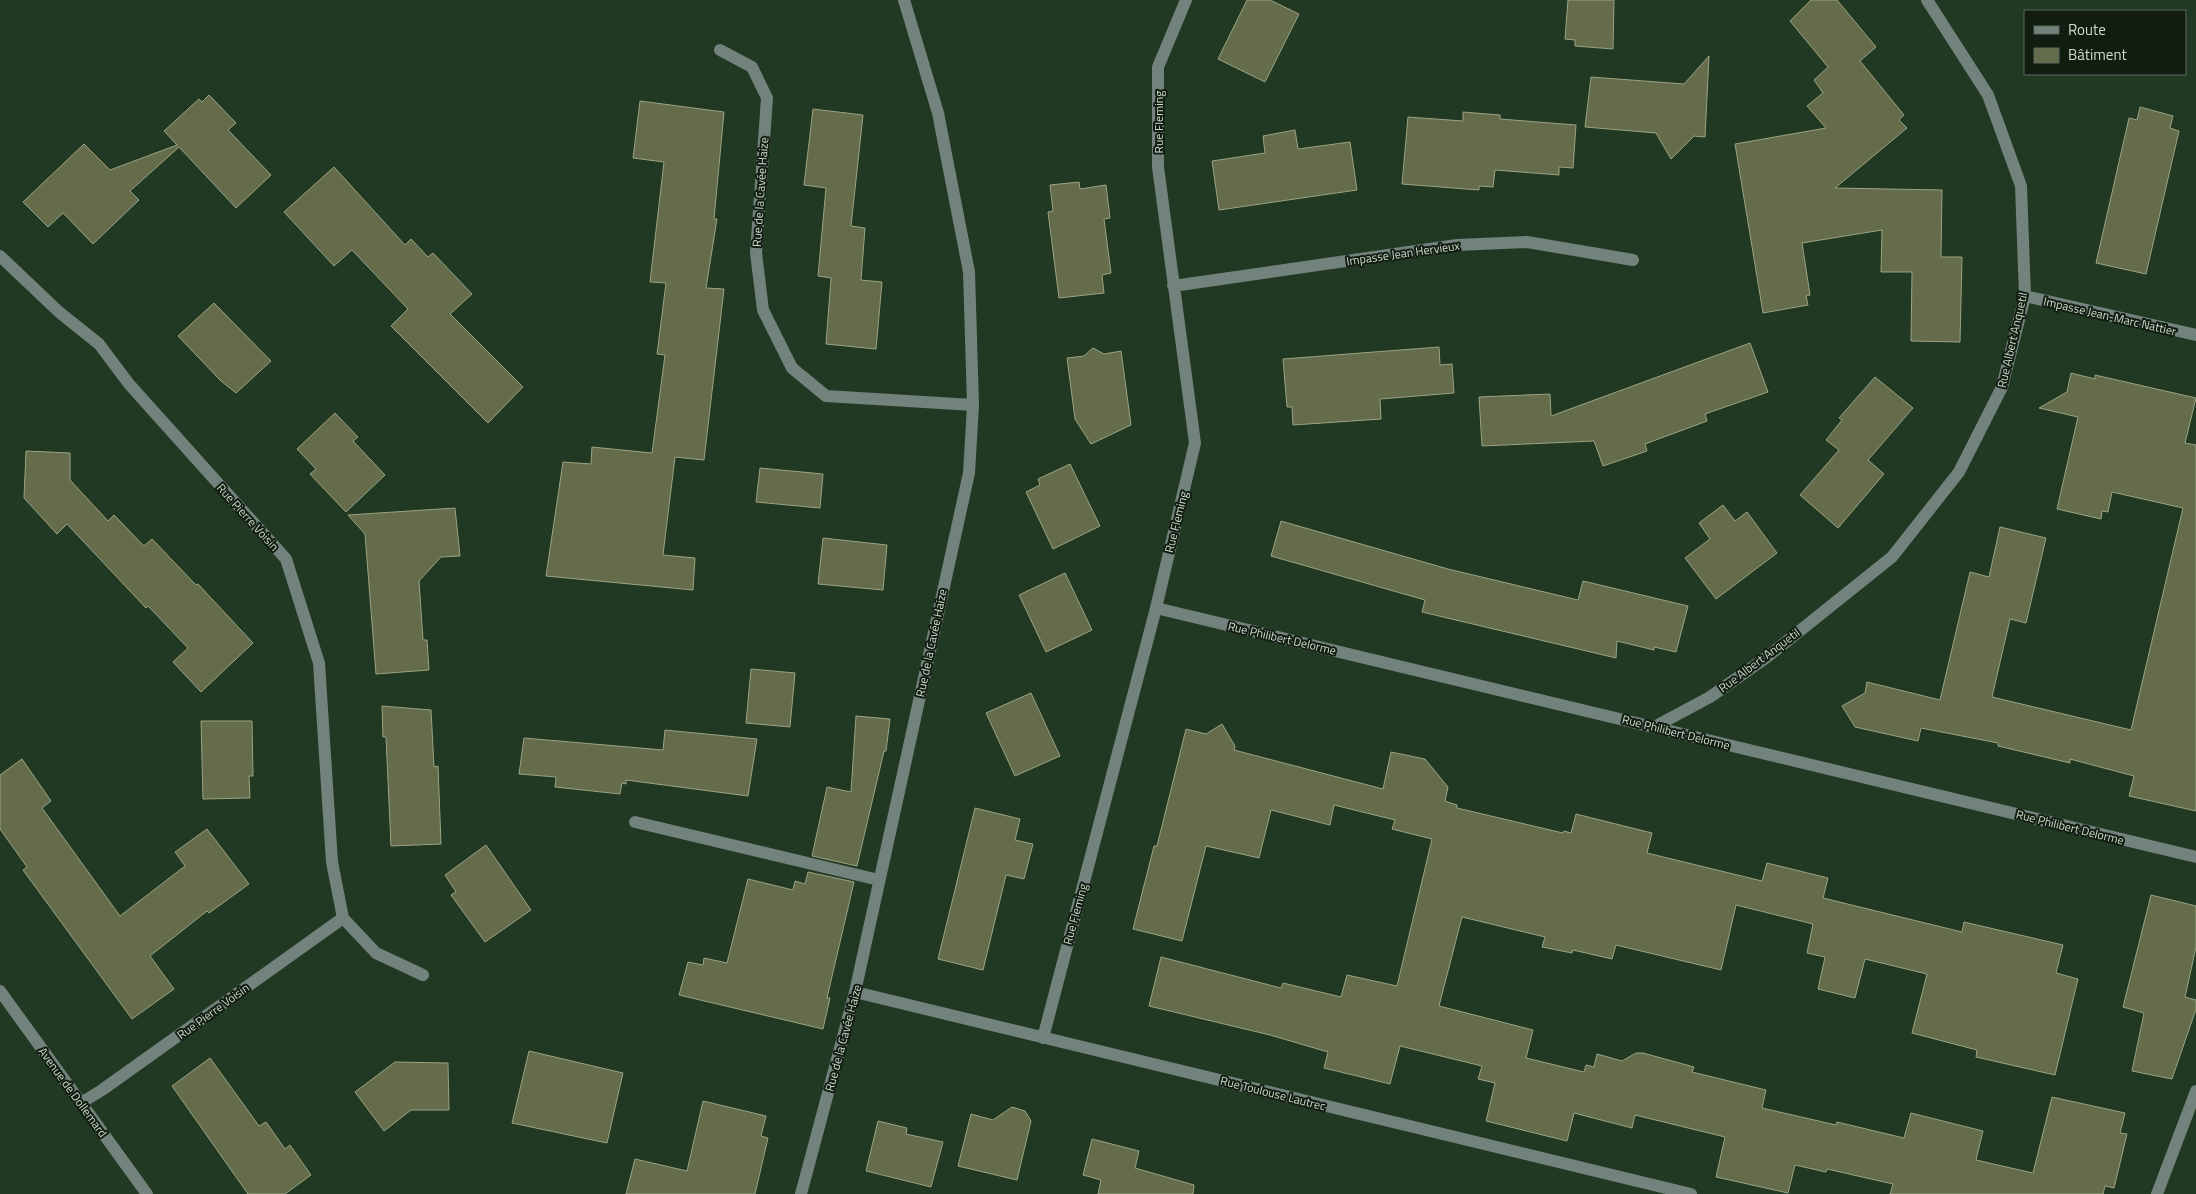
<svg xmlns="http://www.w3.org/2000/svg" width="2196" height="1194" viewBox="0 0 2196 1194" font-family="'Titillium Web',sans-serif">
	<rect width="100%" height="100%" fill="#213822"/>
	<path fill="#646c4c" stroke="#9ba482" d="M1247 0H1270L1299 14 1265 82 1218 59Z
		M1568 0H1614L1613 49 1575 46V40L1565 39Z
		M1811 0H1837L1876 47 1860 61 1904 115 1899 120 1907 128 1835 188 1942 190 1941 257H1962L1960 342 1911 341 1912 272H1881L1882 230 1802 243 1810 295 1806 296 1808 305 1763 313 1735 144 1826 128 1807 106 1823 93 1814 80 1828 67 1790 21Z
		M1709 56 1705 137 1694 136 1671 159 1656 133 1585 127 1591 77 1684 84Z
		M209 95 236 123 228 130 271 175 236 208 179 147 130 191 139 200 93 244 63 213 48 227 23 202 84 144 110 170 177 145 164 131 199 99 202 102Z
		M640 101 724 112 714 219H717L706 288 724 289 704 460 675 457 663 555 695 558 693 590 546 576 563 462 591 464 592 447 652 453 665 355 657 354 666 283 650 282 664 162 633 158Z
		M2140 107 2173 116 2170 128 2179 131 2146 274 2096 263 2129 118 2137 120Z
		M813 109 863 115 851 226 865 228 861 280 882 282 876 349 826 344 831 278 818 276 826 188 804 185Z
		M1463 112 1500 115V119L1576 125 1573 168 1559 167V175L1495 170 1493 187 1479 186V190L1402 184 1408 117 1463 121Z
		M1295 130 1298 149 1350 142 1357 190 1219 210 1212 161 1265 153 1263 136Z
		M334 167 405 245 411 239 428 257 433 253 472 294 450 314 523 387 488 423 391 326 408 309 352 250 334 266 284 212Z
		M1079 182 1080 189 1106 185 1110 218 1104 219 1111 273 1102 275 1104 293 1059 298 1048 212 1053 211 1050 185Z
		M214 303 271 361 236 393 221 381 178 336Z
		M1750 343 1768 392 1705 414 1707 421 1645 444 1647 451 1603 466 1594 441 1482 446 1479 397 1550 394 1551 416Z
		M1439 347 1440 365 1452 364 1454 393 1380 399 1381 419 1293 425 1292 407H1287L1283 359Z
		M1093 348 1104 354 1121 351 1131 425 1091 444 1075 419 1067 358 1084 356Z
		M2071 373 2095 379V375L2196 398 2185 443 2196 445V811L2129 796 2134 776 2070 759V763L1998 746V743L1921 728 1918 741 1855 727 1842 706 1865 693 1867 682 1940 700 1970 572 1989 577 2000 527 2046 538 2026 623 2010 619 1992 697 2131 730 2183 508 2112 492 2108 512 2102 511 2101 519 2057 509 2078 417 2039 408 2067 392Z
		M1875 377 1913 408 1868 460 1884 474 1838 528 1800 495 1839 450 1826 440 1842 420 1839 418Z
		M335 413 358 437 353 441 385 475 346 512 310 474 316 469 297 449Z
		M26 451 70 453V480L108 521 114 515 144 546 152 539 196 585 198 584 253 643 201 692 173 662 188 648 148 606 146 608 67 524 57 534 24 498Z
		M1070 464 1100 526 1053 549 1026 492 1040 485 1038 479Z
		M760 468 823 474 820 508 756 502Z
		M1723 505 1735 521 1747 512 1777 553 1716 599 1685 558 1710 539 1699 523Z
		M455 508 460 556 441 557 419 581 423 640H427L429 670 376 674 365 534 348 515Z
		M1281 521 1448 569 1578 600 1583 581 1688 606 1676 652 1654 647V650L1617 641 1616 658 1422 612 1425 600 1271 556Z
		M823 538 887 545 883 590 818 584Z
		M1065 573 1092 630 1046 652 1019 595Z
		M751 669 795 673 790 727 746 723Z
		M1031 693 1060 756 1015 776 986 713Z
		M382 706 431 710 434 767 438 766 441 844 391 846 386 737H383Z
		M856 716 890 719 886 751H884L857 866 812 856 827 787 851 792Z
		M201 721H252L253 776H249L250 798 203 799Z
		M1222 724 1235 746 1234 750 1383 789 1391 752 1425 759 1448 787 1445 801 1457 805V808L1563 833 1564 831 1571 833 1576 814 1652 833 1647 853 1762 881 1767 863 1828 878 1823 898 1962 932 1964 922 2063 945 2056 973 2078 979 2055 1075 1976 1057 1977 1050 1912 1033 1927 974 1865 959 1855 998 1818 989 1825 957 1807 953 1813 924 1736 905 1721 970 1616 945 1612 959 1573 950 1572 953 1542 947 1545 937 1462 917 1439 1006 1533 1030 1526 1058 1584 1072 1586 1065 1594 1067 1597 1054 1622 1061 1636 1053H1643L1694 1067 1692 1072 1766 1090 1762 1108 1836 1125 1837 1122 1904 1138 1911 1113 1983 1131 1976 1160 2033 1173 2052 1097 2125 1113 2120 1133 2127 1134 2114 1188 2105 1186 2103 1194H1890L1893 1184 1827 1169 1826 1172 1795 1165 1788 1193 1716 1177 1725 1137 1635 1115 1632 1128 1574 1113 1567 1141 1486 1121 1495 1083 1478 1079 1482 1066 1400 1046 1390 1084 1324 1068 1328 1052 1270 1035 1149 1006 1161 957 1281 988 1283 983 1341 997 1347 975 1397 986 1432 839 1392 829 1395 820 1334 805 1330 825 1271 810 1259 858 1206 846 1182 941 1133 929 1154 846H1157L1186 729 1206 734Z
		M665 730 757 739 748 796 626 780V784L622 783 620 794 555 787 556 777 519 774 524 738 663 750Z
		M22 759 51 801 42 808 120 916 185 866 175 852 207 829 249 884 209 913 207 911 150 956 174 989 132 1019 23 870 27 867 0 829V775Z
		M975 808 1020 819 1015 840 1033 844 1024 879 1006 875 983 970 938 959Z
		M486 845 531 910 485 942 451 895 456 892 445 875Z
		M808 872 854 882 827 998H830L823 1029 679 995 688 962 703 965 704 958 727 963 748 879 793 890 795 881 805 884Z
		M2151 895 2196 906V947L2185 997 2196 1000V1009L2172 1079 2132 1071 2144 1013 2123 1007Z
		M529 1051 623 1073 607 1143 512 1123Z
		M210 1058 259 1126 266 1122 285 1149 290 1145 311 1175 285 1194H248L172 1086Z
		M395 1062 448 1063 449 1110H411L384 1131 355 1092Z
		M703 1101 766 1116 761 1136 768 1138 755 1194H626L635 1159 687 1171Z
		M1012 1107 1025 1111 1031 1121 1017 1180 958 1166 971 1114 993 1120Z
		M878 1121 907 1128 906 1134 943 1142 931 1187 866 1171Z
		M1092 1139 1139 1151 1135 1168 1194 1185 1193 1194H1098L1101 1180 1083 1175Z"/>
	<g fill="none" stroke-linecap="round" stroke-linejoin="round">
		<path stroke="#72827c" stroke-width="12" d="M720 50 752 67 767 98 756 253 763 310 792 368 826 396 973 405
			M0 256 59 312 99 344 129 384 286 559 319 663 332 862 343 918 102 1090 81 1103
			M1173 286 1457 245 1527 242 1633 260
			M2025 296 2196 335
			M1156 608 2196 857
			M1654 727 1710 697 1767 657 1892 557 1959 472 2002 387 2025 296 2021 186 1988 95 1927 0
			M635 822 879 880
			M343 918 376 953 423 975
			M0 991 147 1194
			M855 992 1691 1194
			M1043 1038 1156 608 1195 443 1158 167V67L1186 0
			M801 1194 855 992 969 473 973 405 969 272 938 113 904 0
			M2157 1194 2196 1091"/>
	</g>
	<g text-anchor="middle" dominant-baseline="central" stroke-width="4" stroke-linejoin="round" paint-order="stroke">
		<g font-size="12" fill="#cddbcd" stroke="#121d12">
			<text transform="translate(1158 122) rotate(-90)">Rue Fleming</text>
			<text transform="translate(760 192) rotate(-86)">Rue de la Cavée Haize</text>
			<text transform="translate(1403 253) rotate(-8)">Impasse Jean Hervieux</text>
			<text transform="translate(2110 316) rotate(13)">Impasse Jean-Marc Nattier</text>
			<text transform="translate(2012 340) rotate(-77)">Rue Albert Anquetil</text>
			<text transform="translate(248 517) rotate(48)">Rue Pierre Voisin</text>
			<text transform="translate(1176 522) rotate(-76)">Rue Fleming</text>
			<text transform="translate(1282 638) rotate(13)">Rue Philibert Delorme</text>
			<text transform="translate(931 643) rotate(-78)">Rue de la Cavée Haize</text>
			<text transform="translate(1759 660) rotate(-37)">Rue Albert Anquetil</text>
			<text transform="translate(1676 732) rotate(14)">Rue Philibert Delorme</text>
			<text transform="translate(2070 827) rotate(14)">Rue Philibert Delorme</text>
			<text transform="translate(1075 914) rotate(-75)">Rue Fleming</text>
			<text transform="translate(213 1011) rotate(-36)">Rue Pierre Voisin</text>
			<text transform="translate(843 1038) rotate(-75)">Rue de la Cavée Haize</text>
			<text transform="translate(73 1092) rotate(54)">Avenue de Dollemard</text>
			<text transform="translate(1273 1093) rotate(14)">Rue Toulouse Lautrec</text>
		</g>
	</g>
	<rect x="2024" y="10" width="162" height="65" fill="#121d12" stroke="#5d695d"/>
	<rect x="2034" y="26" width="25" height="8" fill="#72827c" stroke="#5d695d"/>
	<text x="2068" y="35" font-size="15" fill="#cddbcd">Route</text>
	<rect x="2034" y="48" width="25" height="15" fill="#646c4c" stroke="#5d695d"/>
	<text x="2068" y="60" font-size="15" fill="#cddbcd">Bâtiment</text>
</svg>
